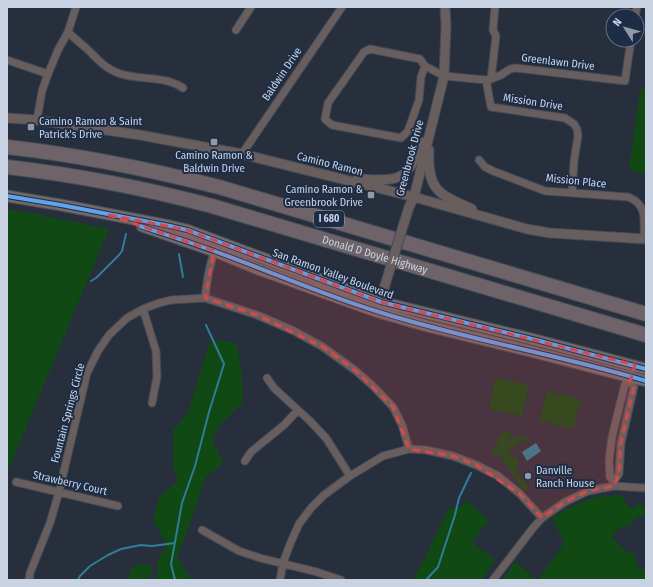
<svg xmlns="http://www.w3.org/2000/svg" width="653" height="587" viewBox="0 0 653 587" font-family="'Fira Sans Condensed',sans-serif">
	<rect width="100%" height="100%" fill="#272f3d"/>
	<path fill="#114915" d="M646 86V175L629 169 640 92Z
		M7 209 36 214 109 229 7 473Z
		M220 340 237 344 241 369 243 402 218 427 212 439 223 463 206 477 191 522 177 556 191 580H157L158 559 167 545 153 520 160 495 177 483 173 462V430L188 413 209 344Z
		M495 378 529 385 522 416 489 409Z
		M547 391 581 399 573 429 540 421Z
		M510 431 512 437 508 439 509 442 518 436 525 437 527 436 529 440 526 443 524 440 508 451 513 458 516 456 519 460 518 461 520 464 515 468 525 483 527 484 529 487 524 491 498 453 494 455H493L492 453 493 449 497 446C498 439 498 435 505 432H508Z
		M616 495 621 496 632 510 639 503 646 509V514L635 517 632 523 627 527 623 525 611 537 629 553 631 552 636 555C634 563 638 569 646 570V580H538L562 546 564 542 552 518 569 508 595 497Z
		M467 501 489 520 472 542 495 560 482 580H412L423 562 448 509 459 508Z
		M515 562 538 580H502Z
		M139 564 148 565 153 569 149 580H128L131 568Z"/>
	<path fill="#2e7e97" d="M536 443 541 451 527 461 522 452Z"/>
	<g fill="none" stroke-linecap="round" stroke-linejoin="round">
		<path stroke="#2e7e97" stroke-width="2" d="M179 254 183 277
			M91 281 96 278 119 255 122 251 126 234
			M78 580 80 576 90 566 108 555 121 549 141 545 152 546 175 543
			M175 580 171 564 182 503 195 466 209 412 224 364 206 325
			M426 580 438 567 455 515 459 498 471 473"/>
		<defs>
			<path id="minor" d="M635 16 637 7
				M236 30 251 7
				M68 32C74 38 80 43 86 48 97 58 104 68 118 73 139 81 164 75 183 88
				M370 49 420 59 425 66 421 77 419 100 408 131 401 138 332 125 325 119 328 103 364 52Z
				M7 60 48 74
				M425 66 444 76 486 80 491 79 501 75 510 69 516 68 625 81 631 40
				M491 79 496 36 493 30 495 7
				M486 80 491 107 565 118 574 124 577 129 578 136 574 161 572 193
				M37 120 42 91 48 74 58 50 68 32 76 7
				M242 154 342 7
				M479 160 485 167 493 171 545 191 628 197C648 204 644 222 644 239
				M205 298C207 281 209 264 216 248
				M143 309 156 351 157 377 152 403
				M267 378 274 388 310 421 326 438 350 476
				M245 461 251 452 284 425 298 410
				M614 481 610 477 609 461 612 437 625 384 630 382 632 374
				M16 482 118 506
				M614 485V481L619 474 621 443 634 387 630 382
				M202 530 239 551 260 558 317 572 341 580
				M29 580 30 573 50 523 59 492 87 373 98 351 109 335 127 318 143 309 159 303 171 300 205 298 257 315 294 331 323 347 356 371 374 387 393 407 402 425 409 449
				M280 580 283 563 290 544 299 524 311 508 324 495 350 476 383 456 409 449 426 450 453 456 476 465 498 476 520 494 542 518
				M493 580 533 528 542 518 565 502 588 491 614 486 646 488"/>
			<path id="tertiary" d="M7 118 37 120 140 135 242 154 414 197 527 229 550 233 646 239
				M429 150C427 190 438 194 472 209
				M357 179C372 179 391 183 404 174 412 168 419 152 424 142
				M404 223 409 207 414 197 444 76 446 26 445 7
				M380 307 385 285"/>
			<path id="secondary" d="M7 196 61 205 170 226 187 230 381 302 536 340 646 369
				M142 226 214 251 258 269 378 312 427 326 534 352 646 381"/>
			<g id="motorway">
				<path d="M7 147C80 155 148 169 219 187L646 314"/>
				<path id="s1" d="M7 167C77 175 144 188 212 206L646 335"/>
			</g>
		</defs>
		<use href="#minor" stroke="#434a56" stroke-width="9"/>
		<use href="#tertiary" stroke="#434a56" stroke-width="11"/>
		<use href="#secondary" stroke="#434a56" stroke-width="13"/>
		<use href="#motorway" stroke="#434a56" stroke-width="16"/>
		<use href="#minor" stroke="#685e5e" stroke-width="7"/>
		<use href="#tertiary" stroke="#685e5e" stroke-width="9"/>
		<use href="#secondary" stroke="#746868" stroke-width="11"/>
		<use href="#motorway" stroke="#6d6368" stroke-width="14"/>
		<defs>
			<path id="tertiary-bridge" d="M385 285 404 223"/>
		</defs>
		<use href="#tertiary-bridge" stroke="#434a56" stroke-width="11" stroke-linecap="butt"/>
		<use href="#tertiary-bridge" stroke="#685e5e" stroke-width="9"/>
		<defs>
			<path id="cycleway" d="M7 196 61 205 170 226 187 230 381 302 536 340 646 369
				M140 226C164 234 190 242 214 251 269 271 323 295 379 312 467 340 558 354 646 381"/>
		</defs>
		<use href="#cycleway" stroke="#1e2d46" stroke-width="6"/>
		<use href="#cycleway" stroke="#60a3ed" stroke-width="4"/>
	</g>
	<path fill="#d34a4d" fill-opacity="0.2" stroke="#d34a4d" stroke-width="3" stroke-dasharray="8 5" stroke-linejoin="round" d="M109 215 187 230 381 302 635 365 630 382 634 387 621 443 619 474 614 486 588 491 565 502 542 518 520 494 476 465 453 456 409 449 393 407 356 371 323 347 257 315 205 298 214 251Z"/>
	<g fill="#909aa9" stroke="#1e2d46" stroke-width="1.5">
		<rect x="27" y="123" width="8" height="8" rx="2"/>
		<rect x="210" y="138" width="8" height="8" rx="2"/>
		<rect x="367" y="191" width="8" height="8" rx="2"/>
		<circle cx="528" cy="476" r="4"/>
	</g>
	<g text-anchor="middle" dominant-baseline="central" stroke-width="4" stroke-linejoin="round" paint-order="stroke">
		<rect fill="#1e2d46" stroke="#96a1b4" stroke-width="1" x="314" y="211" width="30" height="16" rx="3"/>
		<g font-size="10" font-weight="bold" fill="#c9d3e3">
			<text x="329" y="219">I 680</text>
		</g>
		<g font-size="11" fill="#c9d3e3" stroke="#1e2d46">
			<text transform="translate(558 62) rotate(7)">Greenlawn Drive</text>
			<text transform="translate(282 74) rotate(-56)">Baldwin Drive</text>
			<text transform="translate(533 102) rotate(9)">Mission Drive</text>
			<text transform="translate(410 158) rotate(-75)">Greenbrook Drive</text>
			<text transform="translate(330 164) rotate(14)">Camino Ramon</text>
			<text transform="translate(576 181) rotate(6)">Mission Place</text>
			<text stroke="none"><textPath href="#s1" startOffset="379">Donald D Doyle Highway</textPath></text>
			<text transform="translate(333 274) rotate(20)">San Ramon Valley Boulevard</text>
			<text transform="translate(68 413) rotate(-75)">Fountain Springs Circle</text>
			<text transform="translate(70 483) rotate(13)">Strawberry Court</text>
		</g>
		<g font-size="11" fill="#c9d3e3" stroke="#1e2d46" text-anchor="start">
			<text x="39" y="121">Camino Ramon &amp; Saint<tspan x="39" dy="13">Patrick's Drive</tspan></text>
			<text x="214" y="155" text-anchor="middle">Camino Ramon &amp;<tspan x="214" dy="13">Baldwin Drive</tspan></text>
			<text x="363" y="189" text-anchor="end">Camino Ramon &amp;<tspan x="363" dy="13">Greenbrook Drive</tspan></text>
			<text x="536" y="470">Danville<tspan x="536" dy="13">Ranch House</tspan></text>
		</g>
	</g>
	<rect width="653" height="587" fill="none" stroke="#c9d3e3" stroke-width="16"/>
	<g transform="translate(625 28) rotate(307)"><circle r="19" fill="#1e2d46" stroke="#626f85"/>
	<path d="M0-3L7 15L0 10L-7 15Z" fill="#909aa9"/>
	<text y="-6" font-size="11" font-weight="bold" text-anchor="middle" fill="#c9d3e3">N</text>
	</g>
</svg>
